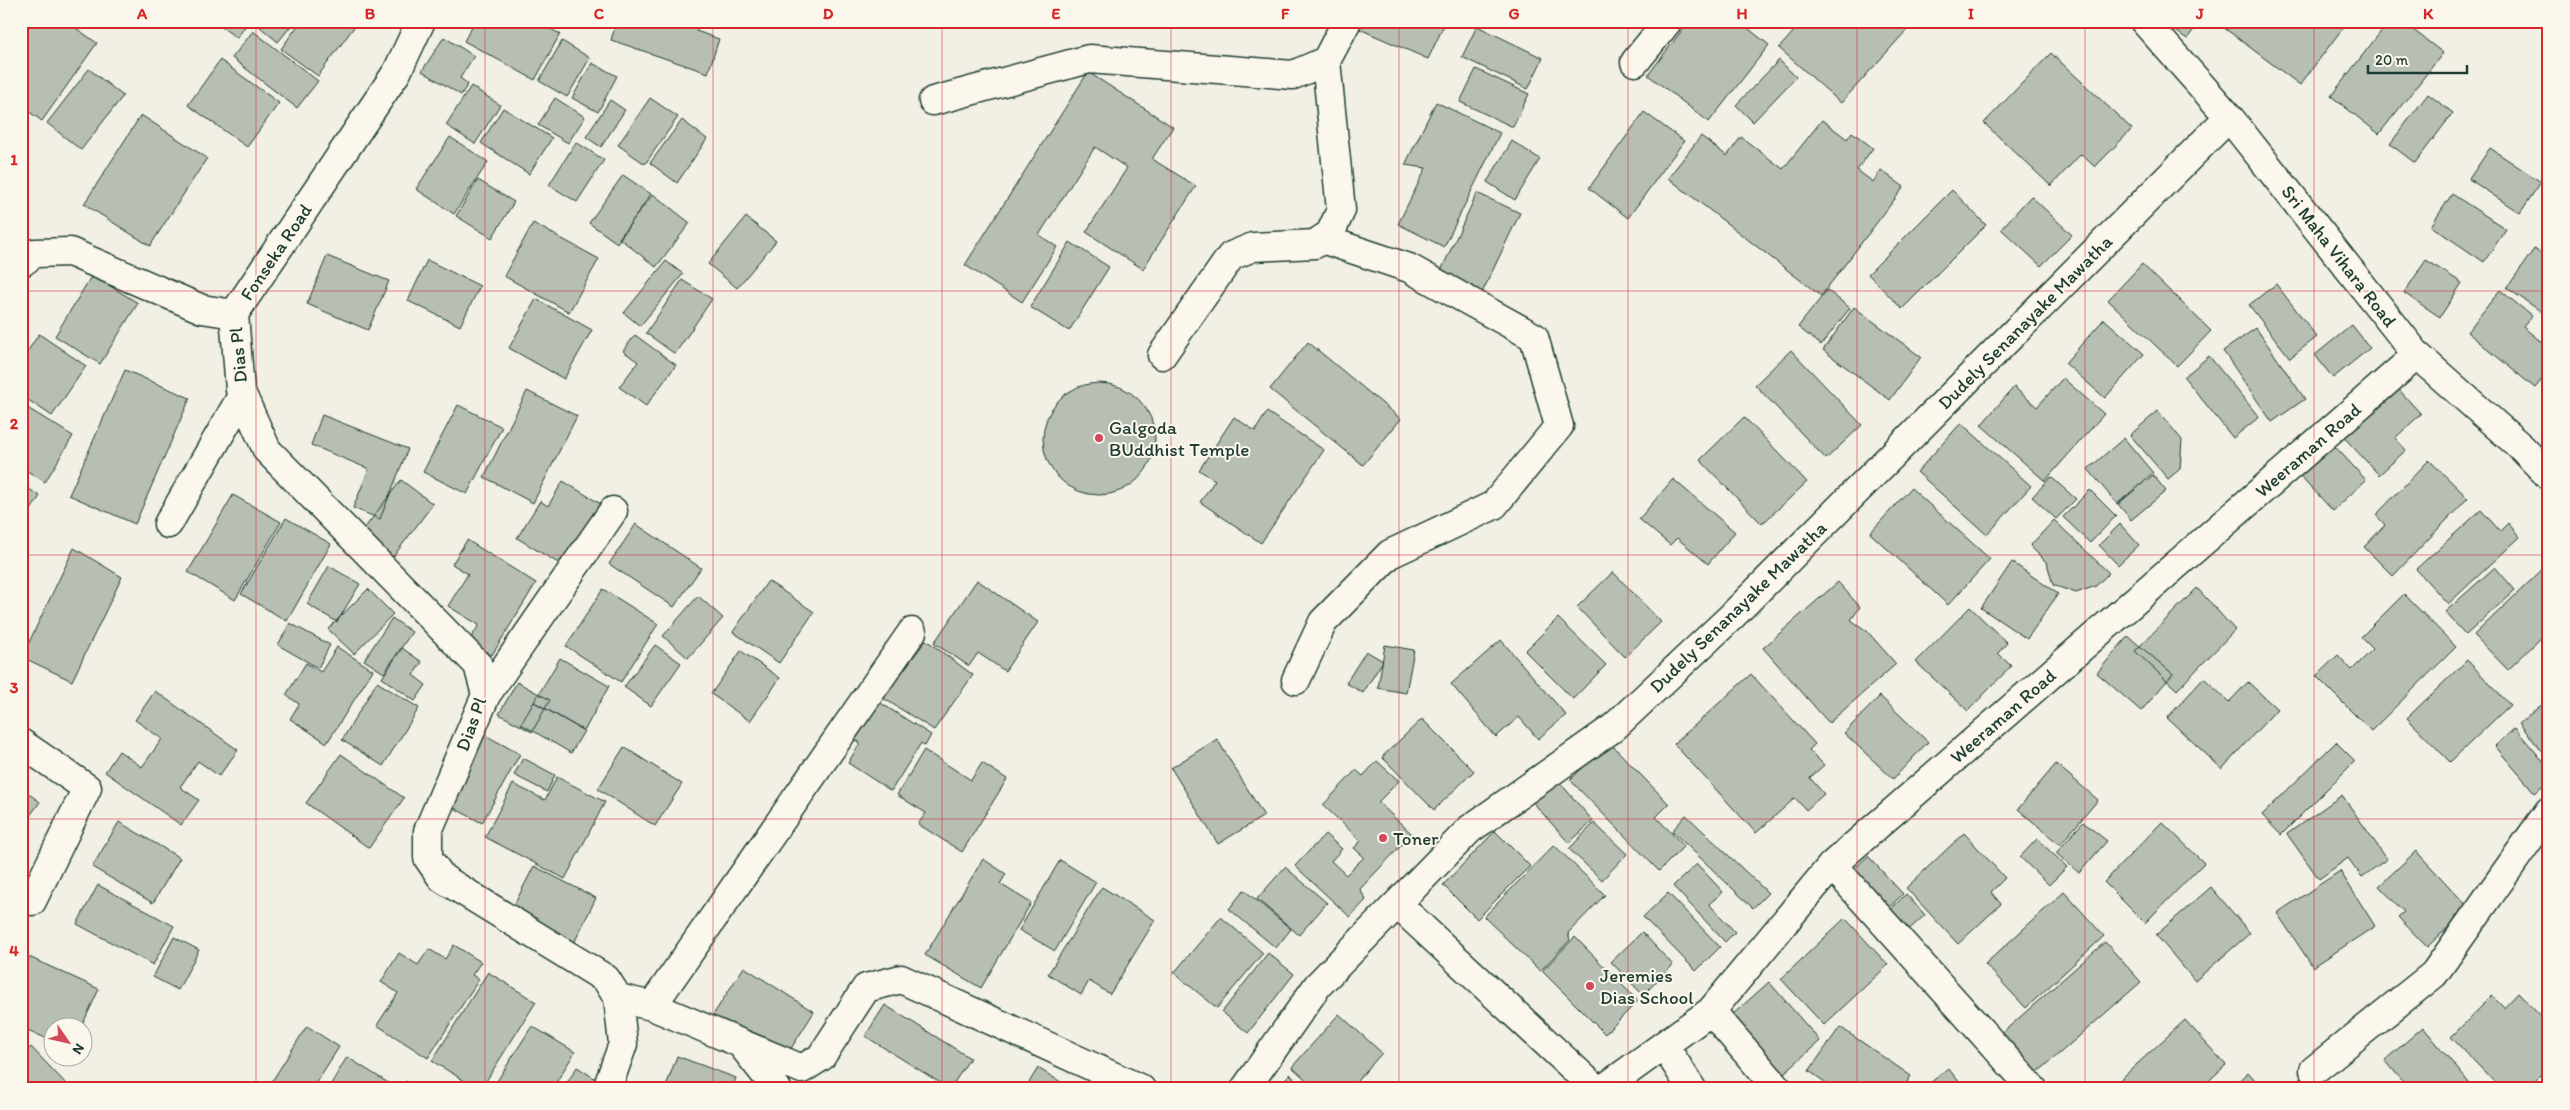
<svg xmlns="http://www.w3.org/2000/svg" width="2570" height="1110" viewBox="0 0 2570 1110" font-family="Itim,sans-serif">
	<rect width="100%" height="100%" fill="#f2f0e5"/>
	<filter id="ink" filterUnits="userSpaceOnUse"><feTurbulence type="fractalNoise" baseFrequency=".02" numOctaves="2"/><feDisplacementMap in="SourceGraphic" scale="10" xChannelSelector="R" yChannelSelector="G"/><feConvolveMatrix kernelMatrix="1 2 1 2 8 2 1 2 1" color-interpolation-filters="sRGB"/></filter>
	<g filter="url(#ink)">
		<path fill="#b7beb3" stroke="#1f3d34" d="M21 21H66L97 43 42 121 21 106Z
			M213 21H249L237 38Z
			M265 21H295L278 42 260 27Z
			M301 21H346L354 27 318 76 281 49Z
			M475 21H537L560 34 535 80 464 41Z
			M617 21H700L696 31 719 39 708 73 611 40Z
			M1358 21H1446L1428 59 1355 27Z
			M1689 21H1739L1769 45 1709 122 1648 75Z
			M1803 21H1913L1914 22 1841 103 1779 48Z
			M2162 21H2200L2187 39Z
			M2215 21H2348L2300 85Z
			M2389 21H2402L2443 53 2379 134 2331 96Z
			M1477 26 1543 58 1528 89 1462 57Z
			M253 31 318 81 297 108 232 58Z
			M444 37 474 56 460 78 468 84 461 95 422 71Z
			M562 41 590 58 567 97 539 81Z
			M2051 53 2132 129 2095 167 2081 154 2051 186 1984 123Z
			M220 60 279 103 247 147 188 105Z
			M1779 60 1796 77 1753 122 1736 105Z
			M592 63 617 76 598 112 572 98Z
			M89 69 123 96 81 150 47 123Z
			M1476 69 1529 94 1513 127 1460 102Z
			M1088 72 1173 127 1152 159 1196 186 1143 269 1086 232 1127 168 1095 147 1039 235 1057 247 1022 302 965 265Z
			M471 86 500 105 475 144 446 125Z
			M2428 94 2453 113 2415 163 2390 144Z
			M555 98 585 117 568 143 538 125Z
			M650 98 678 117 645 164 618 145Z
			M610 100 625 110 601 147 586 137Z
			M1436 102 1500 133 1444 247 1398 224 1426 168 1405 165Z
			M503 108 552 138 529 174 481 143Z
			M1644 112 1684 141 1628 218 1589 188Z
			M141 115 207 158 150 246 84 204Z
			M682 120 707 139 677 183 650 163Z
			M1822 120 1847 139 1852 132 1873 148 1857 170 1873 182 1881 170 1904 187 1821 296 1668 178 1701 136 1727 156 1741 137 1783 169Z
			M450 137 488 162 454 214 416 189Z
			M1512 141 1540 159 1515 200 1487 182Z
			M576 142 604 160 577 202 549 185Z
			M2490 148 2541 182 2520 213 2469 179Z
			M623 175 651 194 617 243 589 223Z
			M478 180 514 202 492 238 456 216Z
			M1952 190 1986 225 1902 309 1868 274Z
			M1477 193 1520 213 1481 295 1439 275Z
			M653 194 690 223 656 267 619 238Z
			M2452 194 2506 229 2484 262 2431 226Z
			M2031 196 2072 235 2041 266 2001 229Z
			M746 217 776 241 737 288 708 264Z
			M533 223 599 259 569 312 504 276Z
			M1070 242 1109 267 1069 331 1030 307Z
			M2534 249 2549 259V317L2507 288Z
			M327 256 389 281 368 330 307 304Z
			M427 260 480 286 460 326 408 301Z
			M2426 260 2462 283 2440 317 2404 293Z
			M666 261 683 274 640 326 624 313Z
			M2142 264 2211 331 2177 366 2108 300Z
			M92 275 138 303 100 364 55 336Z
			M682 280 712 299 675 354 646 333Z
			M2276 284 2317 337 2290 358 2249 305Z
			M1827 290 1850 308 1821 345 1798 327Z
			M2500 290 2532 316 2523 327 2549 348V371L2535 388 2467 332Z
			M536 299 592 330 564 379 509 348Z
			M1854 307 1921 357 1890 400 1823 350Z
			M2104 319 2144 354 2105 398 2065 363Z
			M2352 325 2370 348 2333 378 2315 355Z
			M2256 328 2305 399 2272 422 2223 351Z
			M39 334 86 366 52 416 21 395V361Z
			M635 335 676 365 646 406 619 387 638 362 623 351Z
			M1308 342 1401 419 1363 465 1270 389Z
			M1791 350 1862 425 1826 459 1755 385Z
			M2209 356 2259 417 2233 438 2184 377Z
			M125 370 190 398 135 524 69 495Z
			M2063 378 2104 414 2045 481 1981 425 2014 387 2037 407Z
			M1043 439a56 56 0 1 1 112 0a56 56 0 1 1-112 0Z
			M2393 383 2421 414 2395 438 2406 450 2379 475 2340 433Z
			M527 391 577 416 533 503 484 477Z
			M21 404 73 436 45 482 21 467Z
			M458 405 502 427 467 494 423 472Z
			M2158 411 2182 440 2180 469 2168 479 2130 435Z
			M1267 412 1324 450 1261 543 1200 502 1215 480 1199 470 1234 417 1255 431Z
			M322 415 408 449 380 519 353 508 369 469 311 445Z
			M1744 417 1807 482 1762 524 1700 460Z
			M1961 423 2031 486 1987 535 1917 472Z
			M2124 438 2153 473 2117 504 2088 469Z
			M2329 440 2366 480 2333 511 2296 471Z
			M2429 460 2468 498 2393 576 2364 547 2385 525 2376 515Z
			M2153 475 2166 491 2131 520 2118 504Z
			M2051 477 2076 499 2056 519 2032 497Z
			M1673 479 1735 532 1708 564 1677 538 1670 545 1639 519Z
			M401 480 433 504 393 557 361 533Z
			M563 481 601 504 568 569 517 538 540 501 548 506Z
			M21 484 40 496 21 525Z
			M1911 488 1990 559 1948 605 1870 533Z
			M2090 490 2116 516 2090 543 2063 517Z
			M233 495 281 522 235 600 188 572Z
			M2481 510 2500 531 2508 523 2520 537 2448 604 2416 569Z
			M286 518 331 544 287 621 241 594Z
			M2054 520 2109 573 2096 586 2076 593 2053 585 2047 563 2030 546Z
			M636 524 701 568 674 607 609 564Z
			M2120 524 2139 545 2118 565 2099 545Z
			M467 540 536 583 492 655 469 641 479 625 448 606 468 574 452 564Z
			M74 548 122 577 72 681 22 657Z
			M2012 562 2058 594 2027 639 1981 608Z
			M2549 563V630L2508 670 2474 635Z
			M329 566 360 584 337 622 307 604Z
			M2495 567 2515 590 2466 635 2445 612Z
			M1613 572 1661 622 1625 657 1577 607Z
			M977 580 1038 622 1005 671 978 653 969 666 934 643Z
			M768 581 814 612 779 663 733 632Z
			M1838 582 1860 607 1851 620 1867 631 1896 664 1829 723 1763 648Z
			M2197 588 2235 630 2177 690 2135 651Z
			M368 589 393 614 354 654 328 629Z
			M603 589 658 624 621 682 566 646Z
			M2404 594 2456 647 2371 731 2316 676 2338 655 2352 670 2373 649 2361 637Z
			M698 596 723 618 688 658 663 636Z
			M1970 607 2007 643 1998 653 2011 666 1968 711 1916 662Z
			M392 618 412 632 384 673 364 660Z
			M1558 618 1606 665 1573 699 1525 651Z
			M290 623 330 645 318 668 278 645Z
			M2128 636 2173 674 2141 711 2097 673Z
			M926 640 973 675 934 730 883 698Z
			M1501 640 1566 715 1538 739 1519 717 1496 737 1451 684Z
			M655 645 681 663 651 706 624 687Z
			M1385 645 1414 650 1406 693 1378 688Z
			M337 647 373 670 327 743 290 719 299 704 286 695 306 663 321 672Z
			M402 648 422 662 413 675 426 685 415 701 382 678Z
			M741 651 780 678 750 721 711 694Z
			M1366 651 1383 661 1363 693 1346 683Z
			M560 658 609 686 584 731 534 702Z
			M2467 660 2510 705 2450 762 2407 718Z
			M1751 674 1815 744 1809 750 1824 765 1810 778 1824 794 1806 810 1795 798 1756 833 1674 744Z
			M2204 678 2229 702 2248 682 2277 709 2222 769 2167 718Z
			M377 682 419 708 383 766 342 740Z
			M517 682 550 700 532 732 499 714Z
			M155 691 238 750 219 776 198 761 180 787 199 800 181 825 105 772 119 751 142 767 162 739 135 720Z
			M1880 696 1928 742 1893 779 1844 733Z
			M2549 699V760L2519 723Z
			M534 702 584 731 571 753 521 724Z
			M879 702 931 735 925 746 921 743 891 791 848 763 860 743 855 739Z
			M1422 719 1474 771 1434 810 1382 757Z
			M2515 728 2549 768V781L2535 793 2495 746Z
			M485 735 520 754 482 823 448 805Z
			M1217 739 1264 816 1218 844 1171 768Z
			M1609 742 1669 804 1656 817 1684 846 1659 871 1570 780Z
			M2336 742 2355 761 2281 835 2262 815Z
			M624 747 682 784 655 826 598 789Z
			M924 750 971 780 982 763 1007 779 962 852 918 824 926 813 897 795Z
			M341 754 404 798 369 848 306 803Z
			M523 758 555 775 547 792 514 775Z
			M1377 761 1399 781 1378 802 1412 834 1360 889 1366 900 1350 917 1295 866 1325 834 1342 849 1331 861 1346 875 1364 857 1354 848 1361 841 1323 805 1356 770 1363 776Z
			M2056 764 2098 800 2060 845 2018 809Z
			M1554 776 1593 821 1569 843 1529 798Z
			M557 777 605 802 565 879 485 837 513 784 545 800Z
			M21 788 40 802 21 828Z
			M2342 795 2387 859 2362 877 2348 858 2319 879 2287 834Z
			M1686 815 1768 893 1753 908 1672 831Z
			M119 822 180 858 153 903 92 867Z
			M2083 822 2107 841 2079 873 2056 853Z
			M2162 822 2204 863 2145 923 2104 882Z
			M1594 823 1627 854 1602 880 1569 849Z
			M1495 831 1530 866 1477 919 1443 885Z
			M1964 833 2005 878 1991 892 2001 904 1958 944 1906 888Z
			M2037 839 2067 867 2049 885 2020 857Z
			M1554 845 1605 895 1568 933 1570 940 1540 971 1484 917Z
			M2416 851 2469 908 2427 947 2398 917 2404 912 2379 886Z
			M1868 856 1903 894 1884 912 1849 874Z
			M983 859 1006 874 1000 884 1031 903 981 988 925 955Z
			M1060 860 1096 882 1055 951 1019 930Z
			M1697 864 1723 892 1709 904 1735 932 1725 942 1673 886Z
			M534 866 596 898 572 947 509 915Z
			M1285 867 1327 903 1299 935 1257 899Z
			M2340 871 2375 926 2313 967 2277 913Z
			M98 885 174 926 153 965 77 924Z
			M1102 887 1155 920 1110 994 1089 981 1081 995 1048 974Z
			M2211 887 2250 933 2195 981 2156 935Z
			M1244 890 1291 929 1276 948 1229 909Z
			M2064 892 2104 936 2026 1008 1985 964Z
			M1668 893 1720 947 1696 971 1643 917Z
			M1906 894 1925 915 1902 936 1884 916Z
			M1221 917 1263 953 1217 1008 1174 973Z
			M1845 918 1888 965 1824 1025 1781 979Z
			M1642 932 1673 965 1643 995 1611 962Z
			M174 937 199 950 178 990 153 977Z
			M1575 937 1638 1001 1605 1034 1542 971Z
			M2105 942 2141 982 2037 1073 2002 1033Z
			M454 945 481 962 472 975 479 979 428 1058 377 1025 398 993 381 982 399 953 418 965 429 949 445 959Z
			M1268 953 1294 974 1248 1033 1222 1012Z
			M29 957 99 989 81 1028H52V1041L21 1027V974Z
			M744 967 814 1012 783 1061 713 1015Z
			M488 972 536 1002 481 1089H478L432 1061Z
			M1769 982 1820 1041 1783 1074 1732 1015Z
			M2518 993 2549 1025V1066L2526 1089H2501L2451 1037 2492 996 2504 1008Z
			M885 1005 970 1058 950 1089 865 1036Z
			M1339 1014 1382 1053 1350 1089H1316L1292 1067Z
			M2185 1020 2226 1065 2200 1089H2110Z
			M307 1026 339 1047 312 1089H267Z
			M532 1026 575 1052 552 1089H492Z
			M1840 1027 1911 1076 1903 1089H1835L1809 1071Z
			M2423 1027 2474 1089H2409L2385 1060Z
			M21 1043 28 1050 31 1047 71 1089H21Z
			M677 1056 736 1078 732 1089H665Z
			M347 1057 398 1089H328Z
			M577 1067 599 1081 594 1089H575L567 1083Z
			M1038 1068 1072 1089H1025Z
			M1948 1068 1965 1089H1923Z
			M2248 1072 2263 1089H2230Z
			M1290 1074 1304 1089H1275Z
			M406 1081 419 1089H401Z"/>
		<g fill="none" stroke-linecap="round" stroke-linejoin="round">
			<defs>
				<path id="minor" d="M2144 21 2229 117 2417 355 2522 448 2549 476
					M1635 62 1668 21
					M933 101 1089 59 1293 75 1326 61 1347 21
					M21 263 35 253 70 252 202 309 234 314
					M234 314 240 390 267 450 478 665 486 695 428 831V858L442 878 606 979 618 998 623 1044 607 1089
					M234 314 397 72 421 21
					M1162 355 1231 256 1253 247 1315 244 1330 234 1341 210 1326 61
					M168 524 242 396
					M1296 680 1323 622 1390 554 1494 505 1559 426 1534 337 1409 268 1322 239
					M486 695 613 511
					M21 743 87 788 32 901
					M1832 865 2033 1089
					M1397 904 1596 1089
					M618 998 652 1006 802 1069 821 1057 866 988 901 979 1141 1089
					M652 1006 912 632
					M1711 1011 1778 1089
					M742 1045 777 1089
					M1664 1045 1692 1089
					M2314 1070 2434 974 2549 811
					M1245 1089 1318 985 1470 829 1613 728 1731 617 2229 117
					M1603 1089 1711 1011 1832 865 2417 355"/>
			</defs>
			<use href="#minor" stroke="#1f3d34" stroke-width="31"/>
			<use href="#minor" stroke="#fbf7ec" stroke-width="28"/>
		</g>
	</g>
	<path fill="none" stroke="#d62828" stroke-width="1" stroke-opacity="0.55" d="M256 21V1089M485 21V1089M713 21V1089M942 21V1089M1171 21V1089M1399 21V1089M1628 21V1089M1857 21V1089M2085 21V1089M2314 21V1089M21 291H2549M21 555H2549M21 819H2549"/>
	<g fill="#d1495b" stroke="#fbf7ec" stroke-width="2">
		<circle cx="1099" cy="438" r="5"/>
		<circle cx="1383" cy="838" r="5"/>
		<circle cx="1590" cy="986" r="5"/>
	</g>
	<g text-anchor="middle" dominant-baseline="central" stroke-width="4" stroke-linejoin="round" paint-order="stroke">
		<g font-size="19" fill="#1f3d34" stroke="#fbf7ec">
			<text transform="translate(276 252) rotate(-56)">Fonseka Road</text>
			<text transform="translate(2339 256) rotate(52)">Sri Maha Vihara Road</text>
			<text transform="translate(2025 322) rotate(-45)">Dudely Senanayake Mawatha</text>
			<text transform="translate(238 355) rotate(-95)">Dias Pl</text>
			<text transform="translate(2308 450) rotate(-41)">Weeraman Road</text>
			<text transform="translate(1738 607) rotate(-44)">Dudely Senanayake Mawatha</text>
			<text transform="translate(2003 716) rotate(-41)">Weeraman Road</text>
			<text transform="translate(471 724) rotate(-70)">Dias Pl</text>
		</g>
		<g font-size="19" fill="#1f3d34" stroke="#fbf7ec" text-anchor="start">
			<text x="1109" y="427">Galgoda<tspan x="1109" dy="22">BUddhist Temple</tspan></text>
			<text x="1393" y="838">Toner</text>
			<text x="1600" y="975">Jeremies<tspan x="1600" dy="22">Dias School</tspan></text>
		</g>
	</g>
	<rect width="2570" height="1110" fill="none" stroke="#fbf7ec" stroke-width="55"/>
	<g transform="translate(68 1042) rotate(124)"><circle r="24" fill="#fbf7ec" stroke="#a3ada2"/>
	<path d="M0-4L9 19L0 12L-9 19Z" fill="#d1495b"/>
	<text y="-8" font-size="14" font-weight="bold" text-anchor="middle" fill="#1f3d34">N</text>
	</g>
	<path d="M2368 65v8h99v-8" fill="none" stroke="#1f3d34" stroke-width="2.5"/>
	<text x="2375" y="65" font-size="15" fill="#1f3d34" stroke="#fbf7ec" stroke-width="4" paint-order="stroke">20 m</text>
	<rect x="28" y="28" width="2514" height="1054" fill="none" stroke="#d62828" stroke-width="2"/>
	<g font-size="16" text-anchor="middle" font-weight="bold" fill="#d62828">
		<text x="142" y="19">A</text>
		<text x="370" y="19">B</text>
		<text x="599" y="19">C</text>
		<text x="828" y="19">D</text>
		<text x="1056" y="19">E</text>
		<text x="1285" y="19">F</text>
		<text x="1514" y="19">G</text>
		<text x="1742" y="19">H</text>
		<text x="1971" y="19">I</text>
		<text x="2200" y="19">J</text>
		<text x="2428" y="19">K</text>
		<text x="14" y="165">1</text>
		<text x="14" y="429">2</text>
		<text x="14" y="693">3</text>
		<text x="14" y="956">4</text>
	</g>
</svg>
